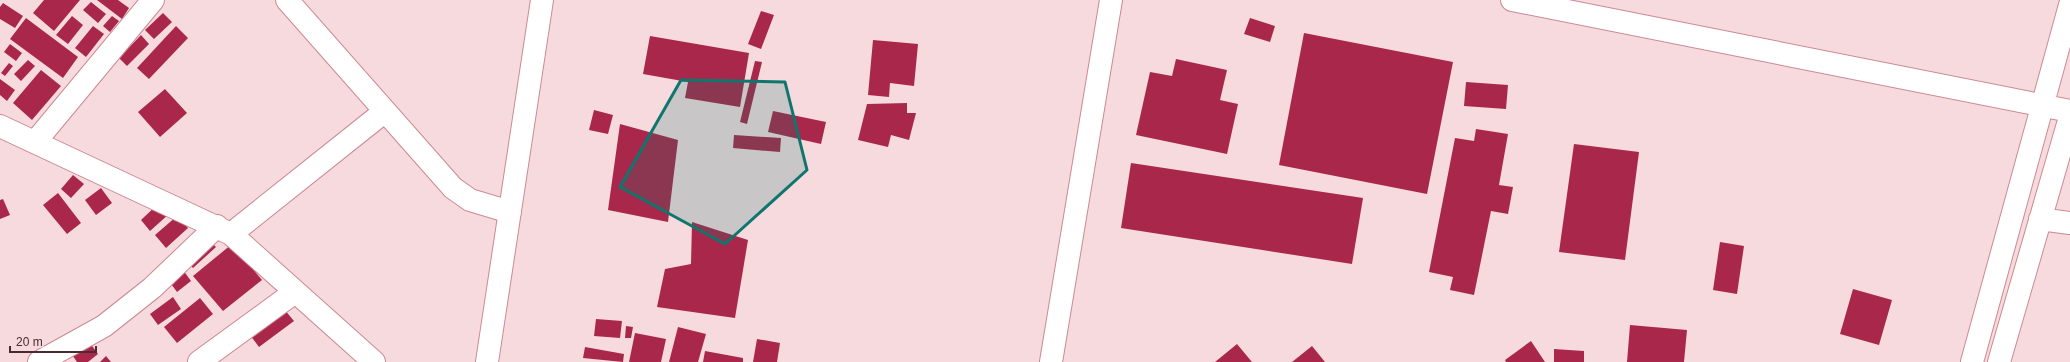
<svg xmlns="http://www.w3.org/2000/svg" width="2070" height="362" viewBox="0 0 2070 362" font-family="Helvetica,sans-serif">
	<rect width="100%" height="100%" fill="#f7dadd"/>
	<path fill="#aa274c" d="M44 0H80L54 31 33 13Z
		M97 0H118L129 8 122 19Z
		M91 2 106 14 98 23 83 10Z
		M3 3 23 16 15 28 0 19V7Z
		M761 11 774 15 761 49 748 44Z
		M163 13 172 22 154 39 145 30Z
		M72 16 83 25 68 44 56 35Z
		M112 16 119 21 110 32 103 26Z
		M26 18 78 57 63 78 10 39Z
		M1250 18 1275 26 1270 42 1244 34Z
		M93 26 104 34 86 57 75 48Z
		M176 26 188 38 149 79 137 68Z
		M1304 33 1453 62 1427 194 1279 165Z
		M141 35 149 44 127 66 119 58Z
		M650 36 749 53 740 107 685 98 688 82 643 74Z
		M873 40 918 44 914 86 890 83 889 97 868 95Z
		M10 44 22 53 16 61 4 52Z
		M1176 59 1227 70 1220 100 1238 104 1227 154 1136 135 1150 72 1172 76Z
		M28 60 35 66 21 81 14 74Z
		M755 61 762 62 747 124 740 122Z
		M9 63 13 66 5 76 1 73Z
		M41 70 61 86 32 120 13 103Z
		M0 79 15 90 7 101 0 95Z
		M1466 82 1508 85 1506 109 1464 106Z
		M165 89 187 113 160 137 138 112Z
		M907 103V113H916L909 140 891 135 888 147 858 140 867 104Z
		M594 110 613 115 608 134 589 130Z
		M773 111 826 122 821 144 768 132Z
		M620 124 678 140 668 222 608 210Z
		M1476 129 1508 134 1499 185 1513 187 1508 214 1491 211 1474 295 1450 290 1453 277 1429 272 1455 138 1474 141Z
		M734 135 781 138 780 152 733 148Z
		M1574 144 1639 152 1625 260 1559 252Z
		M1131 163 1363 198 1352 264 1121 228Z
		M73 175 84 184 71 198 61 189Z
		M101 188 112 203 96 215 85 200Z
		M58 193 81 223 67 234 43 205Z
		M3 199 10 215 0 219V200Z
		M159 203 169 214 150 231 141 220Z
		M177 216 188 228 166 248 155 235Z
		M692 222 748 240 735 318 657 307 665 269 691 264Z
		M209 240 216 247 193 268 187 261Z
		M1720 242 1744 246 1737 294 1713 290Z
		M232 244 262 280 223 311 193 276Z
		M183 270 191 281 177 292 169 281Z
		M1853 289 1892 300 1879 345 1840 334Z
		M173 297 181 309 158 325 150 314Z
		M200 298 213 314 177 343 164 327Z
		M284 309 294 321 259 347 250 335Z
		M596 319 622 321 620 338 594 336Z
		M1630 325 1687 330 1684 362H1627Z
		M626 326 633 327 631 338H625Z
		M678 327 706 334 698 362H669Z
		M635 333 666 339 661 362H629Z
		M757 339 780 343 777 362H753Z
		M1531 341 1545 362H1506L1505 360Z
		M90 343 98 354 88 362H77L73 356Z
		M1237 344 1252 362H1215Z
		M1312 346 1325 362H1292Z
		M585 347 624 354 623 362 583 358Z
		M1554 349 1584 351V362H1554Z
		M705 351 743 358V362H703Z
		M106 356 111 362H100Z"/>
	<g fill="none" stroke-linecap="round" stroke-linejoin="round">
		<defs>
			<path id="minor" d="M287 0 453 188 470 200 510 212
				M1512 0 2070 111
				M0 126 231 234 374 362
				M35 142 153 0
				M2040 219 2070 223
				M231 234 384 112
				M39 362 104 326 152 288 217 226
				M199 362 295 292
				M487 362 542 0
				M1051 362 1111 0
				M1972 362 2070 5
				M1999 362 2070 117"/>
		</defs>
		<use href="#minor" stroke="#cc8993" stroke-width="24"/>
		<use href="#minor" stroke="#fff" stroke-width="22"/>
	</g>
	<path fill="#0f766e" fill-opacity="0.2" stroke="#0f766e" stroke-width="3" stroke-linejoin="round" d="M681 80 785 82 807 170 725 244 620 187Z"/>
	<path d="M10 346v6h86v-6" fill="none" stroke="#462b2f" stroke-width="2"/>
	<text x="16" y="346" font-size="12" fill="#462b2f" stroke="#f7dadd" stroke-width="3" paint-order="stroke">20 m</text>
</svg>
